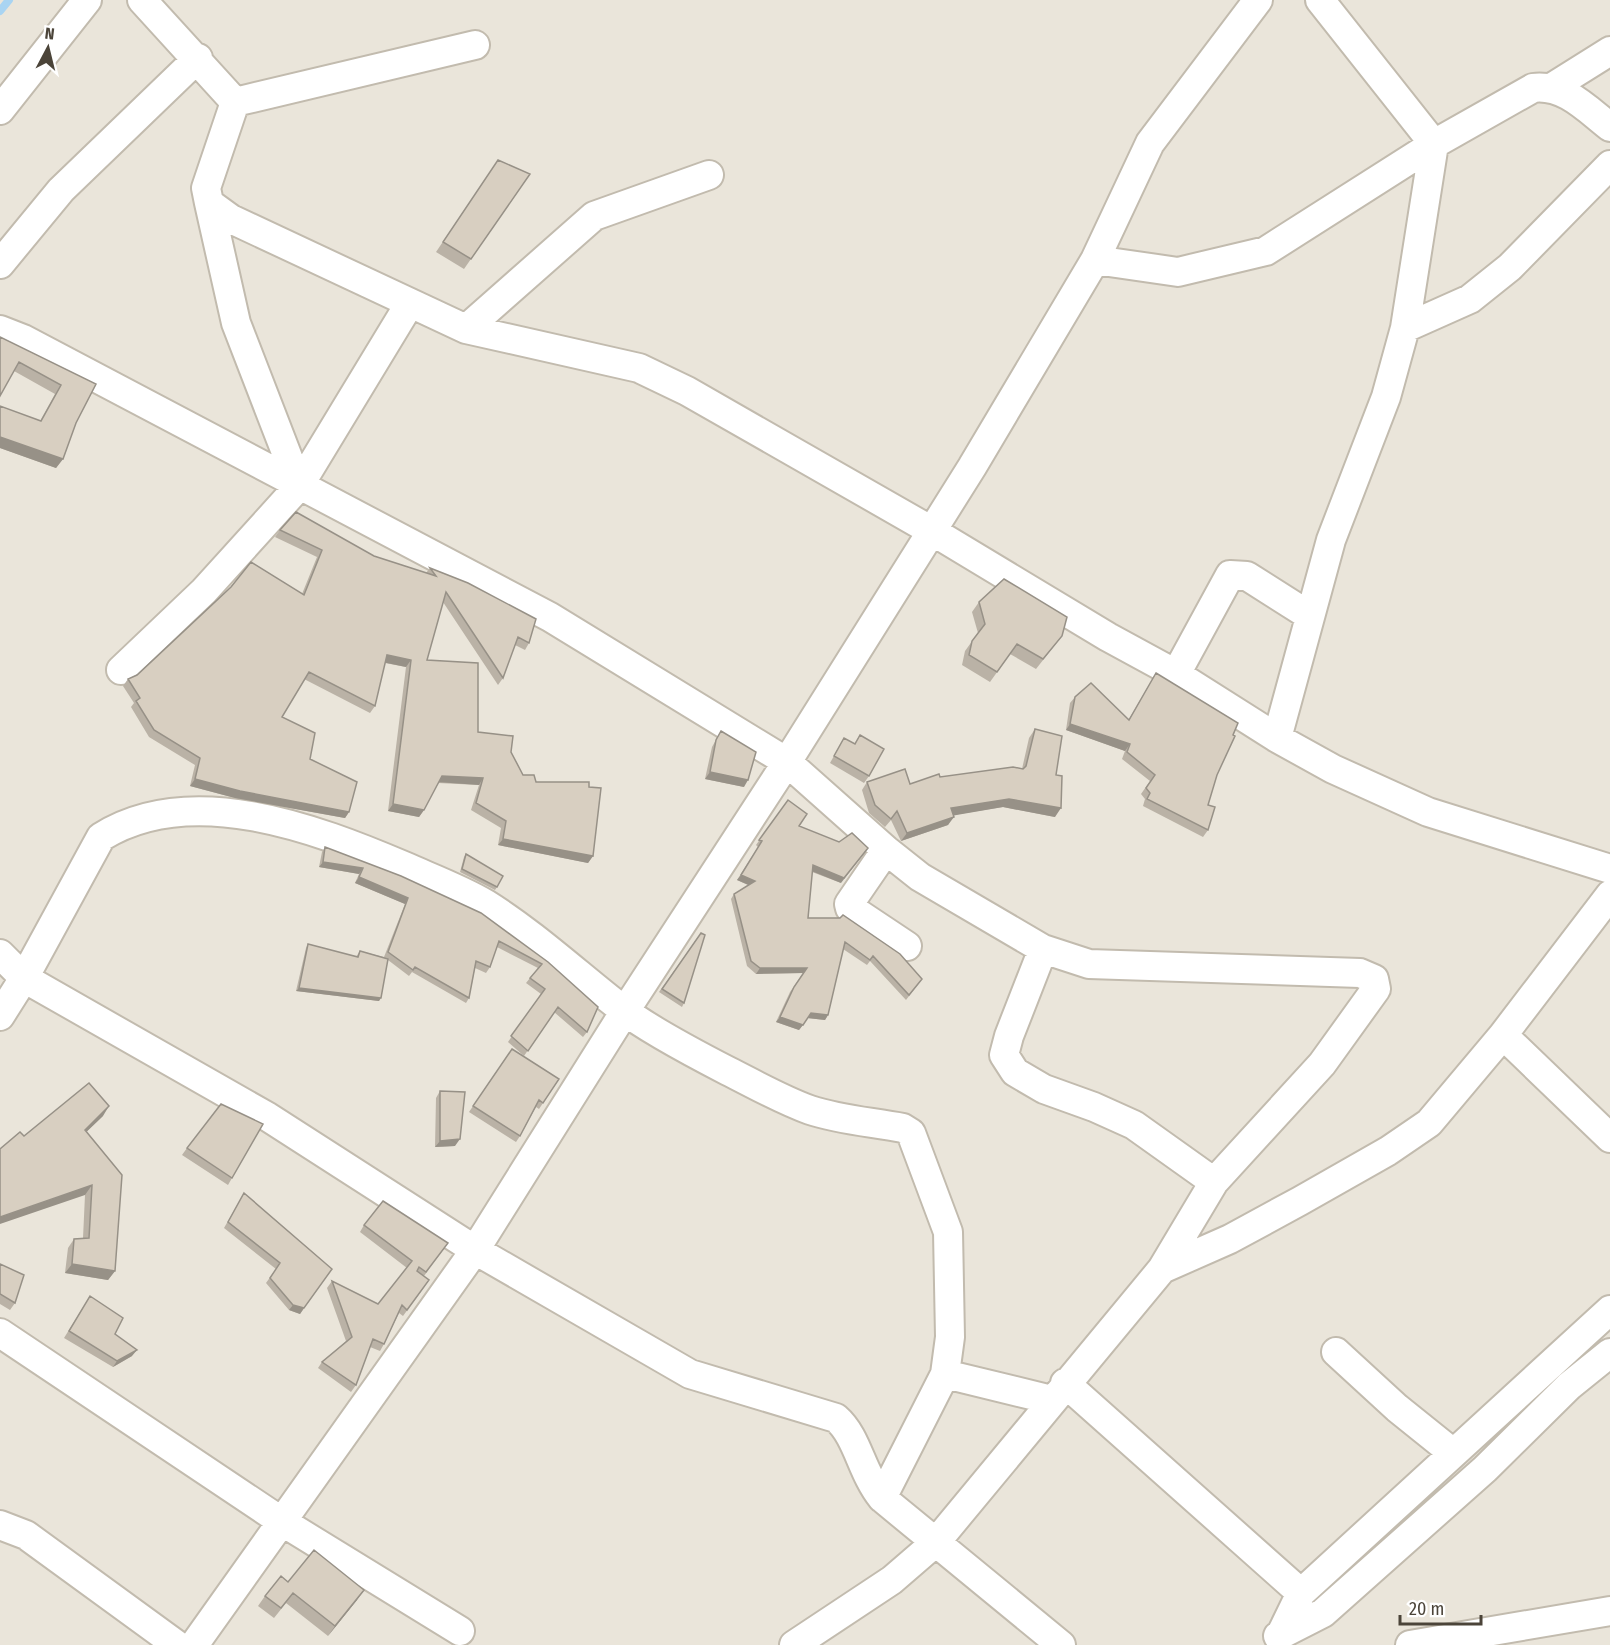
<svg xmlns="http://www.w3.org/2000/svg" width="1610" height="1645" viewBox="0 0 1610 1645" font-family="'Fira Sans Condensed',sans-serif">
	<rect width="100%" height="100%" fill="#f6f3ec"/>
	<path fill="#eae5da" d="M0 0H1610V1645H0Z"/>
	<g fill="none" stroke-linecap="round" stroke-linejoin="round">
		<path stroke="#a9d4f2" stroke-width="8" d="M0 11 9 0"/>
		<defs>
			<path id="minor" d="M142 0 235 102 206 188 209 203 231 219 466 329 639 368 687 391 932 531 1108 637 1176 674 1277 738 1333 769 1428 812 1610 869
				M1551 88 1610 51
				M235 102 475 45
				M0 110 87 0
				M209 203 236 323 299 486
				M1095 260 1178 272 1266 251 1434 144 1533 88C1564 84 1587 109 1610 127
				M0 264 61 190 198 58
				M1405 328 1470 299 1510 267 1610 165
				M466 329 594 216 709 175
				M0 330 23 339 550 617 787 762 886 850 920 877 1043 949 1089 964 1360 973 1374 979 1376 989 1322 1064 1214 1182
				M121 670 204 591 299 486 410 303
				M1176 674 1230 575 1247 576 1310 616
				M1277 738 1331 540 1386 397 1405 328 1434 144 1320 0
				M886 850 849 904 850 908 907 946
				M1043 949 1009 1036 1004 1055 1015 1072 1044 1089 1094 1107 1134 1125 1214 1182 1162 1269
				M0 954 24 978 268 1117 475 1250 690 1374 836 1418C858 1437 861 1472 882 1498L1061 1645
				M0 1016 24 978 101 837C190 781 315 828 404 866 431 878 461 889 486 904 534 934 577 974 622 1009 649 1030 697 1055 728 1071 754 1084 782 1100 810 1110 840 1120 872 1122 903 1128L911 1133 948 1232 950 1337 945 1374 882 1498
				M1503 1035 1610 1138
				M0 1333 281 1521 460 1631
				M1336 1352 1397 1408 1453 1453
				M945 1374 1052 1400
				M1065 1383 1301 1593
				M0 1525 26 1535 177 1645
				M1282 1632 1301 1593 1610 1310
				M1278 1636 1323 1613 1485 1469 1569 1386 1610 1353
				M194 1645 475 1250 625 1011 787 762 972 467 1095 260 1150 143 1258 0
				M794 1645 892 1580 936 1542 1162 1269 1230 1239 1300 1201 1388 1151 1429 1123 1503 1035 1610 895
				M1410 1645 1610 1611"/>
		</defs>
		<use href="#minor" stroke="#c2bbae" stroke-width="32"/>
		<use href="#minor" stroke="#fff" stroke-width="28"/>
	</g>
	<path fill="#bab2a6" d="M498 160 530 174 464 269 436 252Z
		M0 337 96 384 76 423 63 459 56 468 0 448V406L40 421 55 394 14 371Z
		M280 530 374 556 426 573 430 568 529 643 525 650 515 645 503 678 498 685 443 602 427 660 478 732 511 752 523 775 536 782 593 856 588 863 498 845 501 828 471 810 479 785 438 783 424 810 419 817 388 811 406 667 385 663 375 706 370 713 304 679 282 717 310 759 349 812 345 818 235 798 190 786 195 765 149 737 131 707 134 703 123 686 128 679 302 594 317 557 275 537Z
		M979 602 1062 636 1036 669 1010 654 990 682 962 665 965 651 978 633 972 612Z
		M1156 673 1217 775 1208 805V830L1203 837 1143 806 1145 799 1141 794 1150 781 1122 759 1125 751 1066 730 1070 703 1075 697 1129 719Z
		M1035 729 1056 775 1055 817 1003 807 953 815 948 825 901 841 891 820 885 827 869 813 862 790 867 782 910 784 940 777 1022 769 1029 738Z
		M721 731 744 787 705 779 712 747Z
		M860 735 869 776 864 783 830 763 844 738 854 744Z
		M788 800 799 826 841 883 812 872 808 918 922 979 906 1000 870 961 867 965 843 949 828 1015 825 1020 808 1018 799 1030 776 1022 790 992 803 973 756 974 747 966 731 899 734 894 748 885 737 880 758 847 756 845Z
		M325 847 548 962 587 1032 583 1037 554 1012 524 1056 508 1042 541 994 526 983 538 968 497 947 490 967 486 973 475 968 469 998 466 1003 412 972 409 976 388 960 379 1001 296 991 306 948 308 944 356 957 360 951 384 957 405 904 355 883 359 874 319 867 322 852Z
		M466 854 497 887 495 890 460 872 464 857Z
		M701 933 684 1003 682 1007 659 992Z
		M512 1049 559 1079 539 1109 536 1107 520 1136 516 1142 469 1112Z
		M440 1091 455 1146 435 1147 436 1098Z
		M103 1116 86 1132 115 1271 108 1280 65 1273 68 1248 74 1239 83 1238 85 1195 24 1136Z
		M187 1148 232 1178 228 1185 182 1155Z
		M244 1193 332 1269 300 1314 289 1310 266 1283 276 1269 224 1228Z
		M364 1225 448 1243 424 1276 425 1286 403 1316 399 1313 384 1344 380 1351 370 1347 356 1385 351 1392 318 1368 322 1362 346 1341 327 1288 332 1281 378 1304 407 1268 360 1232Z
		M0 1264 15 1303 10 1310 0 1304Z
		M90 1296 115 1334 132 1356 113 1367 64 1338Z
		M288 1582 357 1600 328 1636 286 1603 274 1618 258 1606 265 1596Z"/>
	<path fill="#979187" d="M0 437 63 459 56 468 0 448Z
		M387 655 411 660 406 667 382 662Z
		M1070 724 1130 744 1125 751 1066 730Z
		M710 772 748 780 744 787 705 779Z
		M442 776 483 778 479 785 437 782Z
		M195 779 349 812 345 818 235 798 190 786Z
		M1009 799 1061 808 1055 817 1003 807 945 817 951 808Z
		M393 804 424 810 419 817 388 811Z
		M954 817 948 825 901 841 907 833Z
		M503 839 593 856 588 863 498 845Z
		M868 848 841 883 809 870 813 865Z
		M323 862 363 868 359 874 319 867Z
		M741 875 755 881 751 886 737 880Z
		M359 877 408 898 405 904 355 883Z
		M760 968H807L803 973 756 974Z
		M299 988 381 998 379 1001 296 991Z
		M811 1013 828 1015 825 1020 807 1018Z
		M780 1017 803 1025 799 1030 776 1022Z
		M109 1106 103 1116 78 1140 85 1130Z
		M460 1139 455 1146 435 1147 440 1141Z
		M92 1185 85 1195 0 1224V1217Z
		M72 1264 115 1271 108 1280 65 1273Z
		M293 1305 304 1308 300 1314 289 1310Z
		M137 1350 132 1356 113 1367 117 1361Z
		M364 1590 357 1600 328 1636 335 1626Z"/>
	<path fill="#d8cfc1" stroke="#979187" stroke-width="1.5" d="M498 160 530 174 471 259 443 242Z
		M0 337 96 384 76 423 63 459 0 437V406L41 421 61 385 19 362 0 396Z
		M296 512 374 556 436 576 430 568 468 583 536 619 529 643 518 637 503 678 446 592 427 660 478 663V732L513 736 511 752 523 775H534L536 782H589V787L601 788 593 856 503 839 506 821 476 803 483 778 442 776 424 810 393 804 411 660 387 655 375 706 309 672 282 717 315 733 310 759 357 782 349 812 240 791 195 779 200 758 154 730 136 701 140 698 128 679 137 675 231 587 251 562 304 595 322 550 280 530Z
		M1004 579 1067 617 1062 636 1043 659 1017 644 997 672 969 655 972 641 985 624 979 602Z
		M1156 673 1238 723 1233 735 1235 736 1217 775 1208 805 1215 807 1208 830 1147 799 1150 793 1146 788 1155 775 1127 752 1130 744 1070 724 1075 697 1091 683 1129 720Z
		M1035 729 1062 736 1056 775 1062 776 1061 808 1009 799 951 808 954 817 907 833 897 811 891 819 875 805 867 782 905 769 910 784 939 774 940 777 1013 767 1023 769 1026 766Z
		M721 731 756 752 748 780 710 772 716 740Z
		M860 735 884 749 869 776 834 756 844 738 855 744Z
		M788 800 807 814 799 826 839 842 852 833 868 848 844 878 813 865 808 918H840L843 915 900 954 922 979 909 995 873 956 870 960 845 942 828 1015 811 1013 803 1025 780 1017 794 987 807 968H760L751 961 734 894 755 881 741 875 762 841 759 840Z
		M325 847 401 876 481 913 548 962 598 1007 587 1032 558 1007 528 1051 511 1036 545 989 530 978 542 964 499 941 490 967 476 961 469 998 415 967 413 970 388 952 408 898 359 877 363 868 323 862Z
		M466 854 503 876 497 887 462 869Z
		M701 933 705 935 684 1003 662 989Z
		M308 944 358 957 360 951 388 959 381 998 299 988Z
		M512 1049 559 1079 543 1103 539 1100 520 1136 473 1106Z
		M89 1083 109 1106 85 1130 122 1175 115 1271 72 1264 74 1239 89 1238 92 1185 0 1217V1149L20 1132 24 1136Z
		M440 1091 465 1092 460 1139 440 1141Z
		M221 1104 263 1124 232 1178 187 1148Z
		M244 1193 332 1269 304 1308 293 1305 270 1278 280 1263 228 1222Z
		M383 1201 448 1243 426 1272 419 1267 417 1271 429 1280 407 1310 402 1305 384 1344 373 1339 356 1385 322 1362 352 1337 332 1281 378 1304 412 1261 364 1225Z
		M0 1264 24 1275 15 1303 0 1294Z
		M90 1296 123 1318 115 1334 137 1350 117 1361 69 1331Z
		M314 1550 364 1590 335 1626 293 1593 281 1608 265 1596 281 1576 288 1582Z"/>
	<g transform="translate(48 48) rotate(7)" stroke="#ffffff" stroke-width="4.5" paint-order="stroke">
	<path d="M0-4.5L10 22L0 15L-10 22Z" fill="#4b4439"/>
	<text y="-9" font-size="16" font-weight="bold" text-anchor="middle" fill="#4b4439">N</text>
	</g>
	<path d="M1400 1615v9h81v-9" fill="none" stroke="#4b4439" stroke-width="3"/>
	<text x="1409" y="1615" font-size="18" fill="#4b4439" stroke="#ffffff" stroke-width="4.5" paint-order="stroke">20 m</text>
</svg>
